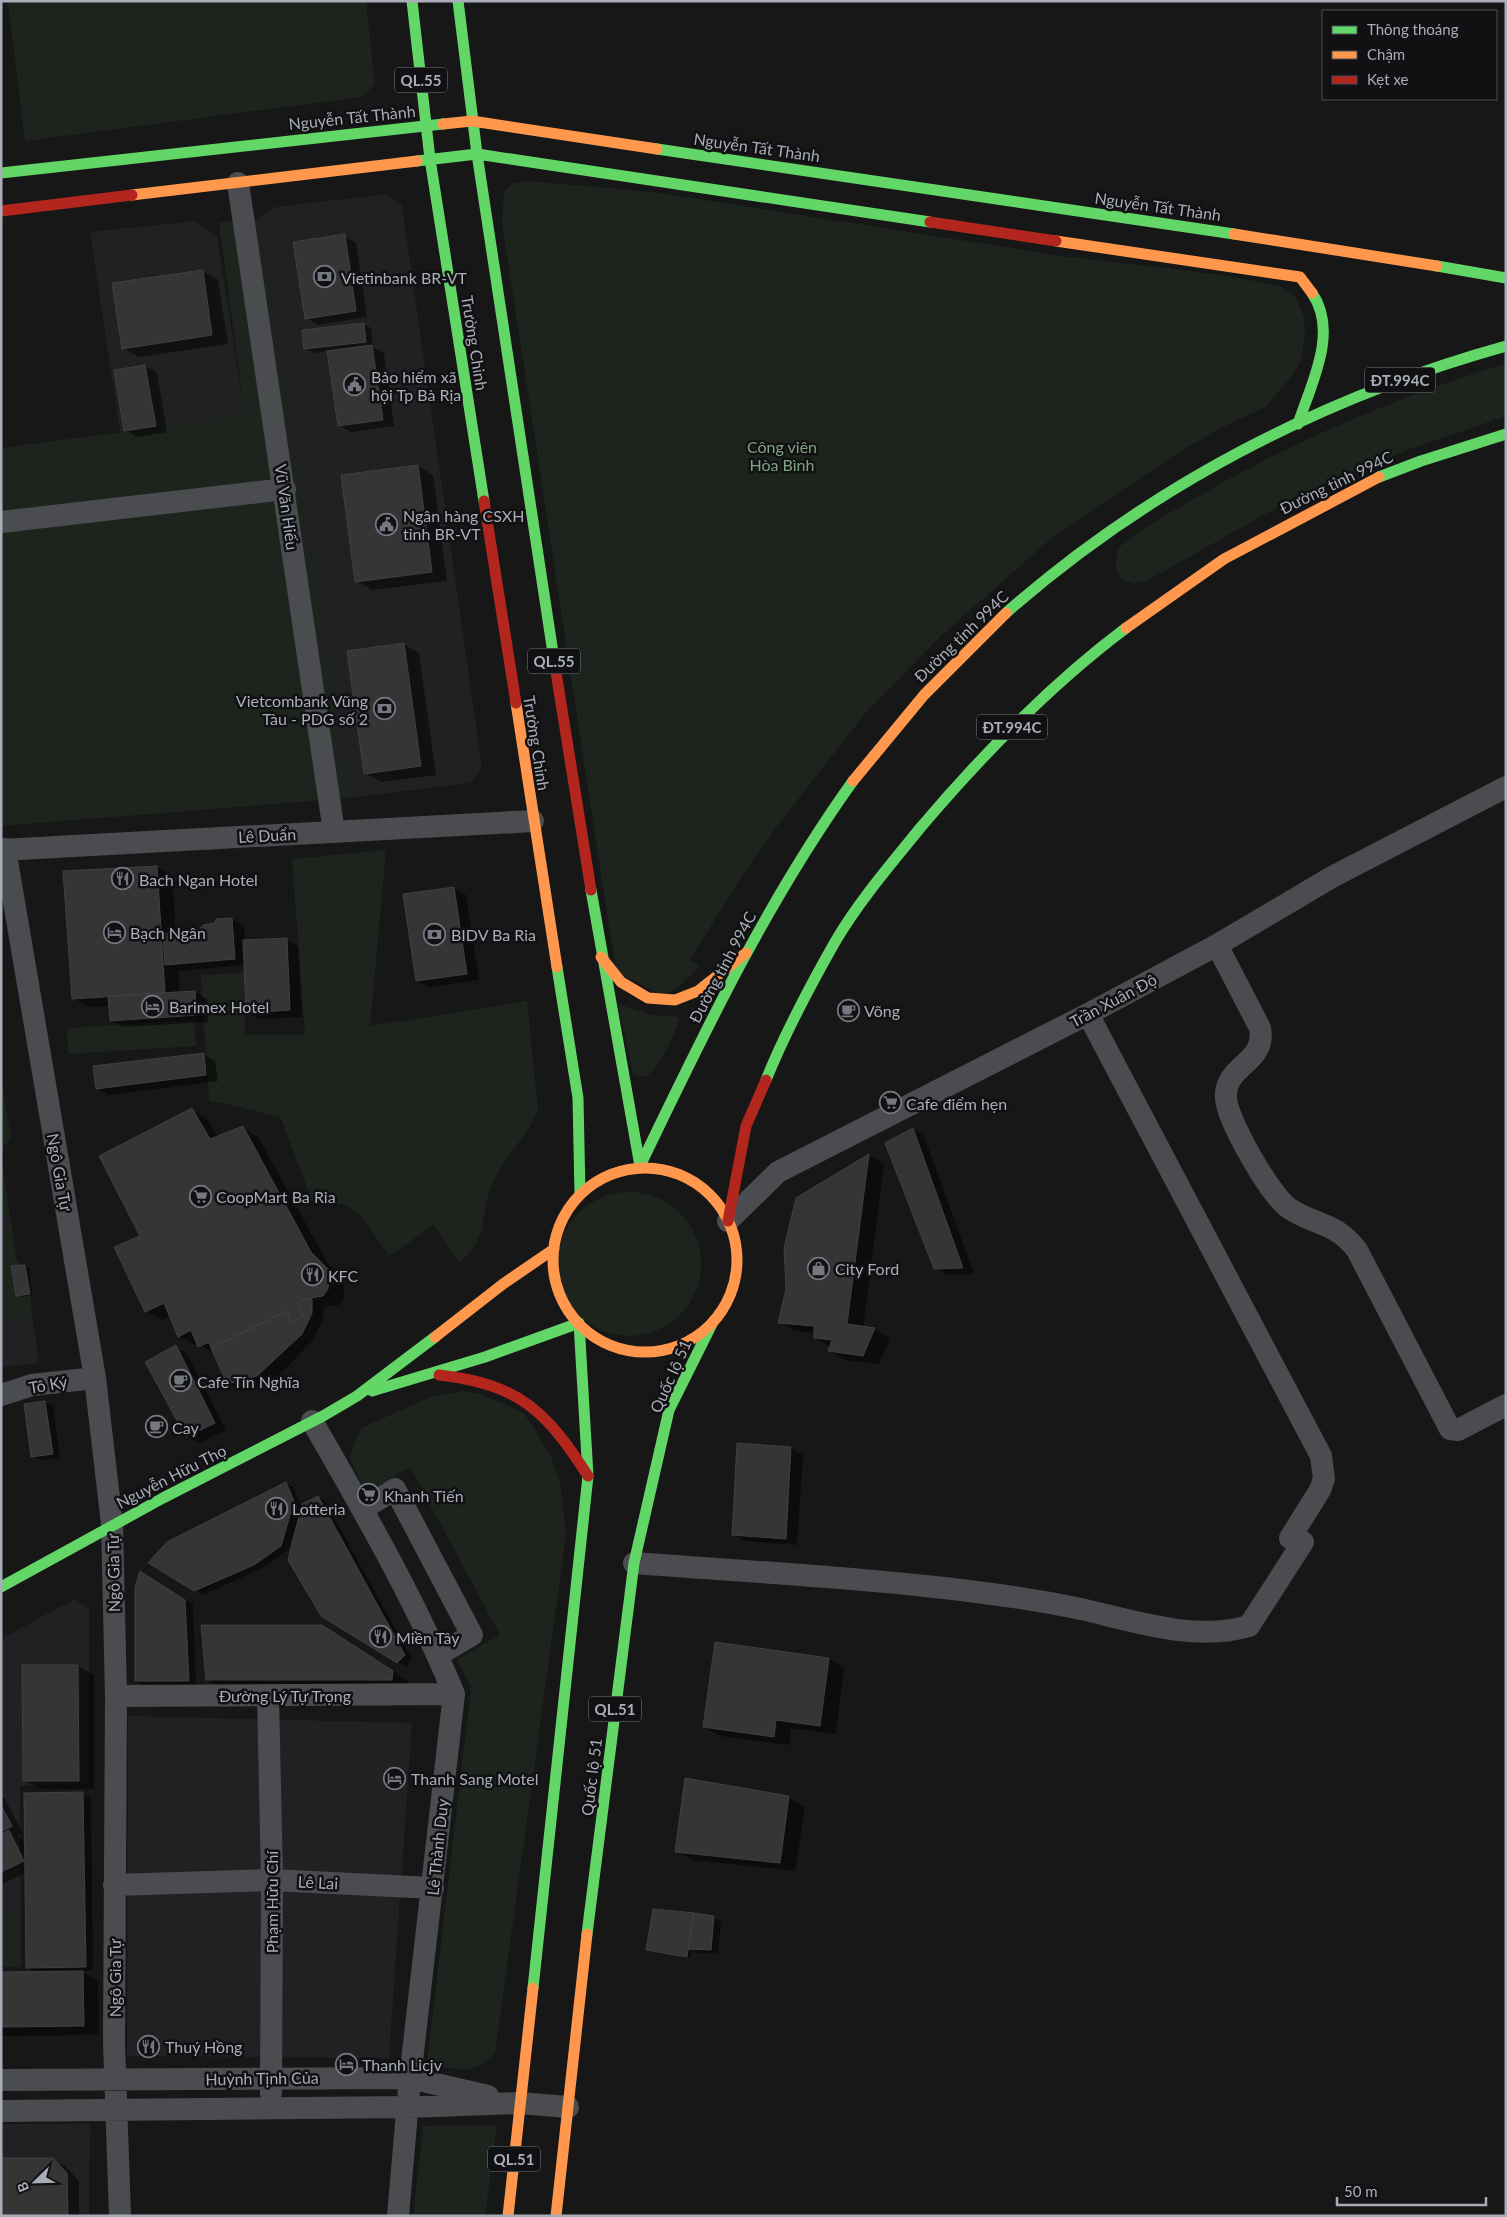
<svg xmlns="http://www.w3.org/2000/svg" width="1507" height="2217" viewBox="0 0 1507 2217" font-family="Lato,sans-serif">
	<rect width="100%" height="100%" fill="#171717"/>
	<path fill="#212123" d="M386 194 402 206 482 767 471 783 349 798 258 218 276 207Z
		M195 221 217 236 245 416 121 438 90 232Z
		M1 1156 17 1262 25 1265 39 1363 1 1367Z
		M75 1599 89 1609V1783L20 1786 21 1967H1V1639Z
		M128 1716 412 1723 389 2058 127 2056Z
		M1 2124H90L89 2216H1Z"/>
	<path fill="#1d241e" d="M8 1H366L375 84 362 97 25 141Z
		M528 181 654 192 1062 256 1223 275 1280 286 1296 297 1304 317 1305 334 1301 361 1291 377 1265 407 1217 430 1178 453 1053 537 943 634 867 711 774 830 736 885 690 960 700 966 676 989 662 995 617 972 611 940 502 222 504 192 513 183Z
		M258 218 349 798 1 826V448L245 416 219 223Z
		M1506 363V416L1410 449 1296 497 1148 580 1134 584 1123 580 1115 568 1118 548C1143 527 1170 513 1197 497 1294 440 1399 397 1506 363Z
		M386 850 370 1026 527 1001 538 1109C528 1138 503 1156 492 1184 479 1217 490 1237 459 1263L434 1225 389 1256 362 1217 346 1205 312 1201 281 1118 241 1107 209 1101 201 975 244 973 245 1035H305L292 859Z
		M618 1004 652 1015 679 1017C678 1030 659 1068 648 1075 643 1078 638 1076 633 1074Z
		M194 1020 196 1046 68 1054 67 1028Z
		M1 1076 11 1138 1 1149Z
		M1 1156 10 1215 1 1216Z
		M557 1264a72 72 0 1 1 144 0a72 72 0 1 1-144 0Z
		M12 1229 17 1262 25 1265 11 1267 16 1296 30 1294 32 1316 2 1321 3 1340H1V1230Z
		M463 1391 483 1395 524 1413 550 1454 560 1482 566 1535 495 2053C474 2078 456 2068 427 2064L471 1687 457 1659 500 1635 410 1467 366 1493 350 1458 354 1443 361 1428 433 1396Z
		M1 1912H18V1963H1Z
		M497 2125 485 2216H413L423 2126Z"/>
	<path fill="#0007" d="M344 236 356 243 367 317 318 325 306 318Z
		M202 271 218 280 228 344 139 357 123 348Z
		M363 324 371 328 373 347 384 353 394 426 351 432 339 425 328 351 313 353 305 348Z
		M145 366 157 373 167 432 137 437 125 430Z
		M418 466 433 475 447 581 372 590 357 581Z
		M403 644 419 653 436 775 381 782 365 773Z
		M157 867 172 876 176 935 190 934 232 919 244 926 245 941 286 940 298 946 302 1017 259 1019 247 1012 245 965 178 971 180 993 195 992 207 999 208 1022 123 1027 111 1020 110 1006 89 1007 73 998Z
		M454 888 466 895 479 980 429 987 417 981Z
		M203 1054 215 1061 218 1081 109 1095 97 1088Z
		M192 1110 207 1119 218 1137 242 1128 258 1137 327 1262 342 1278 344 1285V1298L339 1305 324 1307 323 1320 313 1340 285 1369 269 1383 240 1390 228 1383 216 1355 198 1343 195 1345 179 1336 171 1316 162 1320 146 1311 142 1236Z
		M913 1129 924 1136 974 1274 947 1275 935 1268Z
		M869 1155 884 1164 863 1328 874 1329 890 1338 879 1364 845 1360 830 1351 831 1347 815 1338V1333L795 1331 780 1322 787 1289 797 1199Z
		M25 1266 29 1268 32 1295 21 1297 17 1295Z
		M176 1347 187 1354 226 1430 199 1443 187 1437 147 1363Z
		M45 1402 53 1406 60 1457 40 1460 32 1456 25 1405Z
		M739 1444 791 1448 803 1455 797 1545 745 1541 733 1534Z
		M286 1483 294 1488 301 1505 318 1497 325 1501 412 1659 406 1667 322 1615 296 1534 294 1533 288 1550 262 1568 203 1595 150 1563Z
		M148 1577 193 1605 196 1685H144L136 1681Z
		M338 1636 408 1681 407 1688 223 1689 207 1680Z
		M829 1659 844 1668 836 1734 791 1728 789 1745 720 1736 704 1727Z
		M23 1666H78L94 1675V1789H40L24 1780Z
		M686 1780 789 1798 805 1807 795 1871 692 1860 677 1851Z
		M83 1794 91 1798 93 1970 80 1971 98 1981 99 2035 1 2036V1973H37L28 1967 26 1872 1 1885V1796L5 1799 23 1833 17 1836 21 1838 26 1848Z
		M713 1917 721 1921 718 1954 697 1953 691 1950 690 1958 648 1949Z
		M52 2159 65 2166 79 2181V2216H1Z"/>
	<path fill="#353536" stroke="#3f4043" d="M345 234 356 311 305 319 293 242Z
		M203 270 212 335 122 349 112 283Z
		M364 323 366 342 304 349 302 330Z
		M372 345 383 420 338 426 327 351Z
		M145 365 156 426 124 431 114 370Z
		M418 465 432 572 355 582 341 475Z
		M404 643 421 766 364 774 347 651Z
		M157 866 165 993 72 999 63 871Z
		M454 887 467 974 416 981 403 894Z
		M232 918 235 959 165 965 163 934 190 933 199 930 203 925 215 923 216 919Z
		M287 938 290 1010 246 1013 243 940Z
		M195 991 197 1015 110 1021 108 996Z
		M204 1053 206 1075 96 1089 93 1066Z
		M192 1108 210 1139 243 1126 311 1252 327 1268 329 1275 328 1289 323 1296 305 1299 298 1302 304 1316 291 1322 287 1311 211 1348 209 1342 198 1347 191 1330 178 1337 164 1303 145 1312 114 1247 140 1236 99 1156Z
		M913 1128 963 1268 934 1269 885 1143Z
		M869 1154 847 1324 875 1328 863 1356 828 1351 832 1340 814 1338V1326L778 1323 786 1289 784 1248 796 1198Z
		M25 1265 30 1294 16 1296 11 1266Z
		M305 1299H312V1313L302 1334 257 1376 227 1384 211 1348 287 1311 291 1322 304 1316 298 1302Z
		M176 1345 215 1423 186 1437 145 1362Z
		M45 1401 53 1454 31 1457 24 1404Z
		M737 1443 791 1447 786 1539 732 1535Z
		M286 1482 294 1501 281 1546 254 1565 194 1591 148 1563 167 1542Z
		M318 1496 405 1655 397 1663 321 1616 288 1560 302 1504Z
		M140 1571 185 1600 189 1681H135V1587Z
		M201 1625H322L393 1671 392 1680H206Z
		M715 1642 829 1658 820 1726 776 1720 774 1737 703 1727Z
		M22 1665H78L79 1781H23Z
		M685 1778 789 1796 780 1863 675 1852Z
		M83 1792 86 1967 26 1968 24 1793Z
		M1 1805 12 1826 1 1832Z
		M9 1830 24 1861 1 1872V1834Z
		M653 1909 694 1913 687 1957 646 1950Z
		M694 1913 714 1916 711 1950 688 1949Z
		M83 1971 84 2026 1 2027V1972Z
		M1 2158H53L67 2173 68 2216H1Z"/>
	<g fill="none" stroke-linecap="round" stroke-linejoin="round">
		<path stroke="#4b4c50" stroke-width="22" d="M238 183 334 832
			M1 522 285 489
			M5 849 95 1378 112 1524 116 1696 114 2043 120 2216
			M1 850 533 821
			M1217 945 1260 1028C1267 1064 1224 1064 1226 1098 1227 1120 1271 1197 1290 1209 1317 1226 1335 1222 1357 1250L1450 1429 1458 1430 1506 1405
			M1088 1014 1321 1456 1324 1479 1320 1490 1290 1538
			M728 1221 778 1172 1088 1014 1217 945 1332 877 1506 787
			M1 1395 32 1385 95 1378
			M312 1421C363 1510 415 1599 454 1694L410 2078 398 2216
			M363 1509 395 1489 472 1635 438 1655
			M634 1563C753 1572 873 1578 992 1594 1022 1598 1052 1603 1081 1609 1134 1621 1195 1642 1249 1626L1303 1542
			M268 1695 272 1880 271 2093
			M116 1696 454 1694
			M114 1885 272 1880 433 1888
			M1 2080 410 2078 488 2096
			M1 2111 408 2107 519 2103 568 2107"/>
		<path stroke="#63d668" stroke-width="11" d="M412 1 430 159 484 501
			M458 1 477 154 555 666
			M657 149 1234 234
			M417 161 477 154 930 222
			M1 173 443 124
			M1437 266 1506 278
			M1298 424C1311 384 1339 332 1312 293
			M1379 477 1421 461 1506 434
			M1006 613C1149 487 1322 397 1506 346
			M591 890 640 1166
			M557 967 578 1098 580 1194
			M766 1080C785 1033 810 986 835 942 859 901 891 864 921 827 983 754 1050 685 1126 628
			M640 1166C704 1033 767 901 853 781
			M372 1391 485 1357 579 1323
			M1 1587 163 1498 323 1416 357 1396 435 1337
			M587 1934 634 1563 669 1410 712 1324
			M533 1988 588 1476 579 1323"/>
		<path stroke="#ff974d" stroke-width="11" d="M443 124 472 121 657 149
			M132 195 417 161
			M1234 234 1437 266
			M1056 241 1300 277 1312 293
			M1126 628 1224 559 1379 477
			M516 703 557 967
			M853 781 924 695 1006 613
			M601 957 621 982 648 998 675 1000 698 991 746 953
			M553 1260a92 92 0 1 1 184 0a92 92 0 1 1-184 0Z
			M435 1337 503 1284 554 1249
			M508 2216 533 1988
			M556 2216 587 1934"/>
		<path stroke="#b3261e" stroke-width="11" d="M1 211 132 195
			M930 222 1056 241
			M484 501 516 703
			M555 666 591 890
			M728 1221 746 1126 766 1080
			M439 1375C518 1384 546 1410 588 1476"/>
	</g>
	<defs>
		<symbol id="bank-ring" viewBox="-11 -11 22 22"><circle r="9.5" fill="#111113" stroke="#757880" stroke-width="1.5"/><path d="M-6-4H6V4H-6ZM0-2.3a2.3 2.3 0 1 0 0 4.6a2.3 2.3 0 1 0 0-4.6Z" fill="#757880"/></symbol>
		<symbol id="civic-ring" viewBox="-11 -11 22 22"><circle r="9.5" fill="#111113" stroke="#757880" stroke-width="1.5"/><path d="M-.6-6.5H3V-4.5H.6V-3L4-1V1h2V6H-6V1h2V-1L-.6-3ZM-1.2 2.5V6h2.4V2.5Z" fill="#757880"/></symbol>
		<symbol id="restaurant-ring" viewBox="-11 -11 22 22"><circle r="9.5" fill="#111113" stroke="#757880" stroke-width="1.5"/><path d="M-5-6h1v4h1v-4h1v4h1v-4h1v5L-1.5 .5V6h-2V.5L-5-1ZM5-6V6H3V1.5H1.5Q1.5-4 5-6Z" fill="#757880"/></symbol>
		<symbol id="hotel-ring" viewBox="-11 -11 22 22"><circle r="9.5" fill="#111113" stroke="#757880" stroke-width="1.5"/><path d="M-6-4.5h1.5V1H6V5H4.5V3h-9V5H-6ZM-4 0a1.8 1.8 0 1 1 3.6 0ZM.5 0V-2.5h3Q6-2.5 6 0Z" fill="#757880"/></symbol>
		<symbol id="cafe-ring" viewBox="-11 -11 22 22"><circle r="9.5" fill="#111113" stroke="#757880" stroke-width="1.5"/><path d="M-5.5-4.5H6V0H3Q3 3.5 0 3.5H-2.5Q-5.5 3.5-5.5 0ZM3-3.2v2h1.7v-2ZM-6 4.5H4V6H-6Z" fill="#757880"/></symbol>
		<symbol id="supermarket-ring" viewBox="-11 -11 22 22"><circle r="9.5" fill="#111113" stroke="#757880" stroke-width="1.5"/><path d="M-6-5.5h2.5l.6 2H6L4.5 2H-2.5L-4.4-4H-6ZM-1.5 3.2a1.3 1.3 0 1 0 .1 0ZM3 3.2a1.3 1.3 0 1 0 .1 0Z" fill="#757880"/></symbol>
		<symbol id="shop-ring" viewBox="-11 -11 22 22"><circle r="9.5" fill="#111113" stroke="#757880" stroke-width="1.5"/><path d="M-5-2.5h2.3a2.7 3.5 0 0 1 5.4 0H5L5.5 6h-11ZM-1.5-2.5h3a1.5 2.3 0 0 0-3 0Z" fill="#757880"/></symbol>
	</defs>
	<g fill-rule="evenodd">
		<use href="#bank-ring" x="312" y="264" width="25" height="25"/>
		<use href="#civic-ring" x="342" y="372" width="25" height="25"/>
		<use href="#civic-ring" x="374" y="512" width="25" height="25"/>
		<use href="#bank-ring" x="372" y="696" width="25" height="25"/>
		<use href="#restaurant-ring" x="110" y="866" width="25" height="25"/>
		<use href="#hotel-ring" x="102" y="920" width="25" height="25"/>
		<use href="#bank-ring" x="422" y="922" width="25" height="25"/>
		<use href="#hotel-ring" x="140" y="994" width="25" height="25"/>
		<use href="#cafe-ring" x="836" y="998" width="25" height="25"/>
		<use href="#supermarket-ring" x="878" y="1090" width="25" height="25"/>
		<use href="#supermarket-ring" x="188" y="1184" width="25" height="25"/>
		<use href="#shop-ring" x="806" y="1256" width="25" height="25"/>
		<use href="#restaurant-ring" x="300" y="1262" width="25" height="25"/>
		<use href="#cafe-ring" x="168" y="1368" width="25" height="25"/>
		<use href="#cafe-ring" x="144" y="1414" width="25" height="25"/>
		<use href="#supermarket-ring" x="356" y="1482" width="25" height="25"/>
		<use href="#restaurant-ring" x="264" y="1496" width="25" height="25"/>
		<use href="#restaurant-ring" x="368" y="1624" width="25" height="25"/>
		<use href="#hotel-ring" x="382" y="1766" width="25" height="25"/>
		<use href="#restaurant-ring" x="136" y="2034" width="25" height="25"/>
		<use href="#hotel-ring" x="334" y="2052" width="25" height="25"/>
	</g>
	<g text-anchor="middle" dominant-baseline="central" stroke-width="5" stroke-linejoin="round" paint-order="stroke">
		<g fill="#111113" stroke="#7b7e86" stroke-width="1">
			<rect x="395" y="67.5" width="52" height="25" rx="4"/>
			<rect x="1365" y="367.5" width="70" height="25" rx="4"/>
			<rect x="528" y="648.5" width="52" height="25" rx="4"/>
			<rect x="977" y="714.5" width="70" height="25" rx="4"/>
			<rect x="589" y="1696.5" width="52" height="25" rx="4"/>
			<rect x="488" y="2146.5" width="52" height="25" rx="4"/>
		</g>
		<g font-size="15" font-weight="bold" fill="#a8adb8">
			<text x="421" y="80">QL.55</text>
			<text x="1400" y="380">ĐT.994C</text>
			<text x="554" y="661">QL.55</text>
			<text x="1012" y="727">ĐT.994C</text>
			<text x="615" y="1709">QL.51</text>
			<text x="514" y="2159">QL.51</text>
		</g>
		<g font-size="16" fill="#a8adb8" stroke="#111113">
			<text transform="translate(352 117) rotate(-6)">Nguyễn Tất Thành</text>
			<text transform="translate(757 147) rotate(8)">Nguyễn Tất Thành</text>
			<text transform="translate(1158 206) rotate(8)">Nguyễn Tất Thành</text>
			<text transform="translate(475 343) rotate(81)">Trường Chinh</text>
			<text transform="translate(1336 482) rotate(-26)">Đường tỉnh 994C</text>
			<text transform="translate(287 507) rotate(82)">Vũ Văn Hiếu</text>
			<text transform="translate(961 636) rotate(-44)">Đường tỉnh 994C</text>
			<text transform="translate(537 743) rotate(81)">Trường Chinh</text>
			<text transform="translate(267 835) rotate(-3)">Lê Duẩn</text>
			<text transform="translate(722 967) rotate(-62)">Đường tỉnh 994C</text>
			<text transform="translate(1113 1000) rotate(-28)">Trần Xuân Độ</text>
			<text transform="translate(60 1172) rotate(80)">Ngô Gia Tự</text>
			<text transform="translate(670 1376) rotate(-66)">Quốc lộ 51</text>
			<text transform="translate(48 1384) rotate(-10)">Tô Ký</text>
			<text transform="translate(171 1476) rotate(-27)">Nguyễn Hữu Thọ</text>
			<text transform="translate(113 1573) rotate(-91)">Ngô Gia Tự</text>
			<text x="285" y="1695">Đường Lý Tự Trọng</text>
			<text transform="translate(591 1777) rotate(-83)">Quốc lộ 51</text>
			<text transform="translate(437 1847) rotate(-84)">Lê Thành Duy</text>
			<text transform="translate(318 1882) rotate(3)">Lê Lai</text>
			<text transform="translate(271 1902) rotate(-90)">Phạm Hữu Chí</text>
			<text transform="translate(114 1978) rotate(-90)">Ngô Gia Tự</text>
			<text transform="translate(262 2078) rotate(-1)">Huỳnh Tịnh Của</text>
		</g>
		<g font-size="16" fill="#a8adb8" stroke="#111113" text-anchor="start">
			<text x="341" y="277">Vietinbank BR-VT</text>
			<text x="371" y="376">Bảo hiểm xã<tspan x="371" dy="18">hội Tp Bà Rịa</tspan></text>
			<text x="403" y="515">Ngân hàng CSXH<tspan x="403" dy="18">tỉnh BR-VT</tspan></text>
			<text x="368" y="700" text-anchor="end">Vietcombank Vũng<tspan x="368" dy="18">Tàu - PDG số 2</tspan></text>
			<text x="139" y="879">Bach Ngan Hotel</text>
			<text x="130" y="932">Bạch Ngân</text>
			<text x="451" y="934">BIDV Ba Ria</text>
			<text x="169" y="1006">Barimex Hotel</text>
			<text x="864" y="1010">Võng</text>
			<text x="906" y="1103">Cafe điểm hẹn</text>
			<text x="216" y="1196">CoopMart Ba Ria</text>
			<text x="835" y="1268">City Ford</text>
			<text x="328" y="1275">KFC</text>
			<text x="197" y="1381">Cafe Tín Nghĩa</text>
			<text x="172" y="1427">Cay</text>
			<text x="384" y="1495">Khanh Tiến</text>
			<text x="292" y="1508">Lotteria</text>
			<text x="396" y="1637">Miền Tây</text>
			<text x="411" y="1778">Thanh Sang Motel</text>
			<text x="165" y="2046">Thuý Hồng</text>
			<text x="362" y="2064">Thanh Licjv</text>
		</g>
		<g font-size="16" fill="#7fa381" stroke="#111113">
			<text x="782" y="446">Công viên<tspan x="782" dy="18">Hòa Bình</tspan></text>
		</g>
	</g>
	<rect width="1507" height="2217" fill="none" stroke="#a8adb8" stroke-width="5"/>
	<rect x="1322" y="10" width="175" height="90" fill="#111113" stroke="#4d4f55"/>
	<rect x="1332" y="26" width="25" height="8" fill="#63d668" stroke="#4d4f55"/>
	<text x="1367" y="35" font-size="15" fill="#a8adb8">Thông thoáng</text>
	<rect x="1332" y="51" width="25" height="8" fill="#ff974d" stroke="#4d4f55"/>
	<text x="1367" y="60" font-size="15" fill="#a8adb8">Chậm</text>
	<rect x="1332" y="76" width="25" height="8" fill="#b3261e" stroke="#4d4f55"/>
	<text x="1367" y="85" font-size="15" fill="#a8adb8">Kẹt xe</text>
	<g transform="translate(35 2182) rotate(247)" stroke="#111113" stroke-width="4" paint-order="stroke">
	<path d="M0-4L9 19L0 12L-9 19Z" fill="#a8adb8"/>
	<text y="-8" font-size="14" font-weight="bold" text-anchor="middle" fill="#a8adb8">B</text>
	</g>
	<path d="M1337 2197v8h149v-8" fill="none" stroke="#a8adb8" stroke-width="2.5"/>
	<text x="1344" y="2197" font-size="15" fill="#a8adb8" stroke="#111113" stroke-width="4" paint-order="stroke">50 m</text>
</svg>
